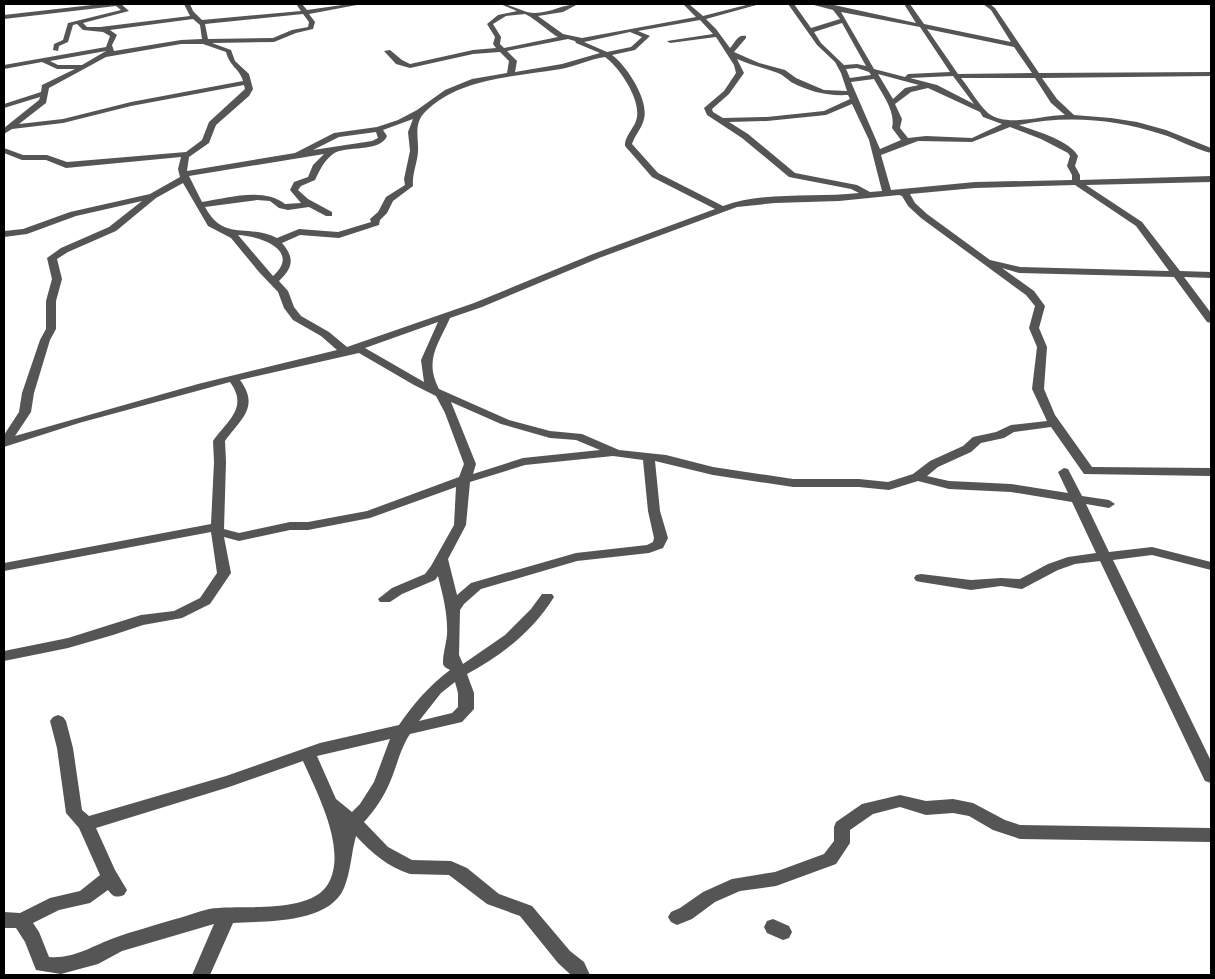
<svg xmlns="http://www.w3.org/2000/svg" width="1215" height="979" viewBox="0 0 1215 979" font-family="'DejaVu Sans',sans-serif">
	<rect width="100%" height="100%" fill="#fff"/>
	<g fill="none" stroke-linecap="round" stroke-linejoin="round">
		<path fill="#555" fill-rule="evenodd" d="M101 4H121L129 11 83 23 87 27H100L190 16 184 4H190L193 11 202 20 301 11 296 4H302L307 10 349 4H362L309 14 315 22 313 29 296 33 274 42 212 43 231 50 235 61 249 74 253 89 249 96 216 125 209 143 189 157 187 171 295 153 334 133 377 127 398 120 417 110 445 90 472 79 507 73 509 61 500 52 473 54 410 68 396 64 384 51 390 50 402 60 410 64 473 50 496 48 493 44 495 37 487 24 498 15 517 11 500 4C512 4 523 13 535 13 550 13 564 4 578 4L563 12 538 16 563 34 582 38 696 17 683 4H689L703 16 750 4H760L706 19 716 29 730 48C735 43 737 34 746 36V38L734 52 759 63 785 70 796 78 824 90 847 91 841 73 835 62 817 45 788 4H794L811 28 840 19 833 10 810 4 834 5 916 23 904 4H910L924 24 1011 42 991 10 983 4H990L995 8 1039 73 1211 72V76L1042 78 1057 99 1074 115 1111 118 1137 122 1166 130 1211 148V153C1194 149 1178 139 1161 134 1115 119 1066 115 1019 125 1036 131 1069 140 1078 156L1075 166 1080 175V180L1211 176V182L1086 185 1142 222 1180 271 1211 272V278L1184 277 1211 313V323L1207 322 1174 277 1019 273 1002 268 1034 291 1045 306 1039 328 1047 347 1044 389 1055 415 1092 467 1211 468V476L1084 474 1051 427 1014 432 1004 438 981 443 971 452 938 467 927 476 949 481 1011 484 1068 493 1058 472 1064 468 1068 469 1082 496 1109 500 1115 504 1109 508 1086 504 1109 552 1152 547 1211 562V570L1152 555 1113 560 1211 761V783L1205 781 1203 777 1100 561 1075 564 1058 570 1022 589 1001 586 971 590 921 582 916 581 914 578 916 575 921 574 971 580 1001 578 1020 579 1048 564 1068 557 1096 553 1072 502 1011 492 949 489 918 481 889 490 859 487H793L713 475 655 461 660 511 668 538 663 548 649 553 577 561 481 589 464 604 460 610 459 655 463 664 505 635 531 609 542 594H552L554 597C533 631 501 656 467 674L474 693V709L462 722 410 734C400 749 397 766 390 782 384 797 374 811 364 822L388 847 412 860 451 861 467 868 499 894 532 906 570 951 584 962 590 975H571L558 963 520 916 487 904 449 875 410 874C388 867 372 853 356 836 351 854 351 871 344 888 329 924 265 921 233 923L210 975H192L214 924 122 951 98 964 61 974 36 970 25 942 16 928H4V912L20 913 50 898 80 891 100 875 79 828 66 813 57 748 50 721 53 717 58 715 63 717 66 721 73 748 82 810 89 816 226 776 320 743 399 725C414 703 429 686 450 670 447 668 443 667 443 663 443 654 446 644 447 635 448 614 443 596 438 576L435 580 402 594 390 602H380L378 599 392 588 425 574 431 566 454 525 456 487 370 518 308 530H290L239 541 224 537 231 573 210 604 182 618 143 625 113 635 68 648 4 661V651L68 638 141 615 174 611 200 598 217 573 211 532 4 571V563L211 524 214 462 213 441C227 421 249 408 230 382L79 423 4 447V435L19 412 22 393 40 340 46 329V301L52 279 47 258 61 248 109 227 142 201 76 216 27 234 4 237V231L23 229 70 212 150 194 180 177 178 169 181 157 66 168 46 160H22L4 153V148L23 155H47L67 162 186 152 202 140 209 122 245 89 244 85 131 106 63 123 12 129 4 134V128L39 100 40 97 4 108V104L41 92 42 85 75 69H57L42 62 4 69V65L106 47 110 36 103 32 83 30 77 24 73 25 68 42 59 46 58 51 53 50 54 44 63 40 68 23 121 10 116 6 4 19V15ZM841 12 920 27 950 72 908 74 905 77 874 69ZM303 14 309 22 308 27 292 30 273 38 208 39 205 24ZM525 14C533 17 549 32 558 37L504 48 500 44 501 37 493 24 506 16ZM193 19 200 25 202 39 181 40 114 51 112 45 117 35 110 30ZM700 20 713 34 667 41 670 43 716 37 734 65 736 73 724 91 704 108 707 115 742 138 789 177 851 189 859 193C815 198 765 191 723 206L658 173 632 144C635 135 642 128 644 119 649 100 627 66 612 55L635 50 650 36 638 31ZM842 23 866 66 857 64 844 65 821 43 814 32ZM927 29 1014 47 1032 73 958 74ZM630 32 642 37 631 47 607 52 584 42ZM568 39 575 41 576 43 600 53 562 64 515 72 517 61 507 51ZM181 44H203L226 52C230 67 240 69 243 81L131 102 63 119 19 124 46 103 49 88 106 57ZM106 51 82 65H58L50 61ZM605 57C620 68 643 102 636 121 633 129 624 138 625 146L652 177 715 209 593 254 474 303 347 347 329 332 301 316 294 307 288 291 279 281C293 268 295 258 282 243L300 235 339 238 379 225 380 220 387 213 393 201 413 186C412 174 417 164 418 152 419 139 413 124 425 112 460 77 515 77 561 69 576 66 590 59 605 57ZM737 59C751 65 764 68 778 73 783 75 787 79 791 82 810 92 827 96 848 95L850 99 824 111 767 117 723 118 713 112 712 109 729 94 744 73ZM857 68 869 72 871 75 850 78 846 69ZM878 74 919 85 905 88 893 99ZM953 76 974 104 937 85 910 78ZM961 78H1035L1051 103 1065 115C1042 115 1007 128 988 113 978 104 970 89 961 78ZM874 79C882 94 896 111 892 128L901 140 880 149 851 82ZM928 88 980 112 983 117 1002 124 972 138 926 136 908 138 900 128 902 119 895 104 911 92ZM852 104 869 140 882 191 870 192 857 185 795 173 748 134 729 122 767 121 826 115ZM413 119 408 132 410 151 404 179 405 185 386 197 378 212 370 219 371 222 338 232 299 229 277 238C246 223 224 242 205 207L257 200 270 201 279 208 288 210 309 207 326 216H332V212L308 199 298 190 301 186 315 180C320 170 323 162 333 154 345 145 380 153 387 136L383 130ZM1010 127 1041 139 1068 153 1070 156 1067 166 1072 175V180L975 182 891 190 881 155 918 141 972 142ZM376 132 378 138 372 141 313 150 339 137ZM324 154 313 165 308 177 294 182 290 190 301 203 285 204C263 187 228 198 202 202L189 176ZM183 183 208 226 231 238 259 272 278 292 284 308 293 320 321 336 337 350 198 384 15 436 31 412 34 393 50 340 56 329V301L62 279 57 259 68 252 116 231 156 198ZM1075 185 1136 226 1169 271 1020 267 990 260 927 214 915 203 910 194 975 188ZM899 195 902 196 908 206 921 218 1026 295 1035 306 1029 328 1037 347 1032 389 1047 421 1011 425 996 432 973 437 963 446 930 461 913 474 888 482 859 479H793L713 467 666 455 619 450 582 434 550 431 509 420 439 389C424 360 438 345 450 318L482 307 599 258 737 207 775 203 839 201ZM238 235C259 236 302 250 273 276ZM438 322 421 360 424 382 365 348ZM359 353 414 385 436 396 445 413 464 464 459 477 367 511 308 522H290L239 533 224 529 226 462 225 441C241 419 260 407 240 380ZM451 402 501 424 550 438 576 440 600 450 523 458 473 474 476 464ZM613 456 643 460 648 511 654 538 653 542 647 545 576 553 471 583 457 595 448 559 466 525 470 482 525 465ZM455 682 458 693V707L452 713 419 721 441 693ZM390 739 374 782 360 804 352 812 336 799 317 756ZM303 761C317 793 348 850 328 884 310 915 240 904 209 909 197 912 184 917 172 920 153 926 133 931 114 938 92 946 74 959 49 957L39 932 33 923 59 910 90 903 108 890C113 897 116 898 124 895L127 890 115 870 96 828 229 787Z
			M900 795 926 801 953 799 973 803 1005 820 1020 825 1211 828V842L1020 839 993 830 969 816 953 813 926 815 900 807 873 814 850 830V843L836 864 776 886 740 891 715 902 692 919 677 925 671 922 668 917 671 912 680 908 703 892 732 879 775 872 824 854 834 841V827L836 822 862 804Z
			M773 919 789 926 792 932 789 938 783 940 767 933 764 927 767 921Z"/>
	</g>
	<rect width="1215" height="979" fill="none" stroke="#000000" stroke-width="10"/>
</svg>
